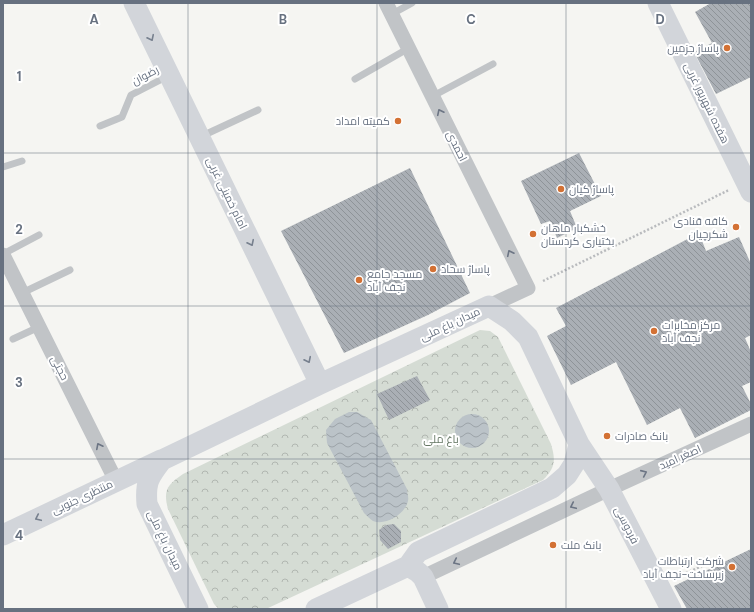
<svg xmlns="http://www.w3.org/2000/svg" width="754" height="612" viewBox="0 0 754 612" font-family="'DM Sans',Cairo,sans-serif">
	<defs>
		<pattern id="park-crowns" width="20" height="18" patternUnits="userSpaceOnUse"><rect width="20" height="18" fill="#d5dcd4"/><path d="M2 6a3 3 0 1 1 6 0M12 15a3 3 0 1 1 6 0" fill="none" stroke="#b1b7b1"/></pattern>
		<pattern id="water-waves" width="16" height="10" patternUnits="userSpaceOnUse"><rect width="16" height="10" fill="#bbc3c8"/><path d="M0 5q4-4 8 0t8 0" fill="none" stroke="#9ca3a8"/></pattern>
		<pattern id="building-back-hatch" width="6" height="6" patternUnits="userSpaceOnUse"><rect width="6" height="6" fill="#aaafb5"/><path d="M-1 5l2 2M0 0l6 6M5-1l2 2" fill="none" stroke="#8e9398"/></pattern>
	</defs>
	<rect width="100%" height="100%" fill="#f5f5f2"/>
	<path fill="url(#park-crowns)" d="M480 330 490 331 498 337 551 444C556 461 555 468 543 480L266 609H219L214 604 168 509C163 490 167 485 183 474Z"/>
	<path fill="url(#water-waves)" d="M349 412H357L371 420 407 489C407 493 409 497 408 501 405 514 386 526 373 521 370 519 366 515 364 513L327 443 326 430 335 419Z
		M455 431a17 17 0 1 1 34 0a17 17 0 1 1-34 0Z"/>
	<path fill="url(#building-back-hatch)" d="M711 3H751V77L716 94 694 52 712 43 695 12Z
		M579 153 601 196 570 211 577 228 557 238 550 221 541 224 521 181Z
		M410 168 470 293 428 315 344 353 281 231Z
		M699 233 706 251 739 237 751 264V335L745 338 751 352V382L742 386 751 404V410L695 438 680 408 647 425 616 362 571 385 547 336 566 326 556 308Z
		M417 376 430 400 389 420 377 394Z
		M394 524 401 531V542L388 549 380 540 379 530 386 525Z
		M751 549V609H687L674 586Z"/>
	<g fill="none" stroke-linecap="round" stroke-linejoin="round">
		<path stroke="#b9bbbe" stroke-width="2.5" stroke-dasharray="2 2" stroke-linecap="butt" d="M543 281 729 190
			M675 578 702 566"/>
		<path stroke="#c1c4c7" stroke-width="7" d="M392 14 412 3
			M355 79 409 48
			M433 96 493 64
			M100 126 122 117 131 95 168 76
			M202 136 258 110
			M3 167 22 161
			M3 254 39 235
			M22 293 70 270
			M13 339 39 327"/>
		<path stroke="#c1c4c7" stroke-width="15" d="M386 3 528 288 489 306
			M3 255 116 481
			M423 577 609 489 751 424"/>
		<path stroke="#d2d5da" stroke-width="21" d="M134 3 320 384
			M658 3 751 192
			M579 444 609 489 671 609
			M3 535 161 460
			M408 566 418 572 423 577 438 609
			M198 609 147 504C145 482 149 477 162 460L320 384 489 306 512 321 528 337 579 444 574 464 567 475 552 488 418 552 408 566 316 609"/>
	</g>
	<defs><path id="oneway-chevron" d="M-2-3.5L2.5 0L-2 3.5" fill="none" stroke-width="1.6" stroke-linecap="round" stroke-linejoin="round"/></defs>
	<g stroke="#77808e">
		<use href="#oneway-chevron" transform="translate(151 38) rotate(64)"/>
		<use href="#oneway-chevron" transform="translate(251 243) rotate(64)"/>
		<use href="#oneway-chevron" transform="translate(308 360) rotate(64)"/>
		<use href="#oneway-chevron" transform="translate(38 518) rotate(155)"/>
	</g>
	<g stroke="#6c7584">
		<use href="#oneway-chevron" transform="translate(440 112) rotate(-116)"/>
		<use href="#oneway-chevron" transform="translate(510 253) rotate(-116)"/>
		<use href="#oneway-chevron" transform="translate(99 446) rotate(-117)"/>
		<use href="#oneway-chevron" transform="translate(644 473) rotate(-24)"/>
		<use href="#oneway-chevron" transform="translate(573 506) rotate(155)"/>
		<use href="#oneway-chevron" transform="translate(456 562) rotate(155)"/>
	</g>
	<path fill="none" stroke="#677180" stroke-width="1" stroke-opacity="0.55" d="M188 3V609M377 3V609M566 3V609M3 153H751M3 306H751M3 459H751"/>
	<g fill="#d37134" stroke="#fff" stroke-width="1.5">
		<circle cx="727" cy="48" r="4"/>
		<circle cx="398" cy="121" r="4"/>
		<circle cx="561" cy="189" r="4"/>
		<circle cx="736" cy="227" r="4"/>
		<circle cx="533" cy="234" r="4"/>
		<circle cx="433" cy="269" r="4"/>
		<circle cx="359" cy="280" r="4"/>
		<circle cx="654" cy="331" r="4"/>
		<circle cx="607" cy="436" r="4"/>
		<circle cx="553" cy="545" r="4"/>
		<circle cx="732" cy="567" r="4"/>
	</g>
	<g text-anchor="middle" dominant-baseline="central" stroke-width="4" stroke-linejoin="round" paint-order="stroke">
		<g font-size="11" fill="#677180" stroke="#fff" text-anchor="start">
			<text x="719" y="48" text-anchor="end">پاساژ جزمین</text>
			<text x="390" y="121" text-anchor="end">کمیته امداد</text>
			<text x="569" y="189">پاساژ کیان</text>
			<text x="728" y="221" text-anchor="end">کافه قنادی<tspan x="728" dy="13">شکرچیان</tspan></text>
			<text x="541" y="228">خشکبار ماهان<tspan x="541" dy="13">بختیاری کردستان</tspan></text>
			<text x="441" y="269">پاساژ سحاد</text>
			<text x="367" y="274">مسجد جامع<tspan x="367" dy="13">نجف آباد</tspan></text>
			<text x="662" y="325">مرکز مخابرات<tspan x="662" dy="13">نجف آباد</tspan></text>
			<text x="615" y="436">بانک صادرات</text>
			<text x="561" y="545">بانک ملت</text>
			<text x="724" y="561" text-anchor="end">شرکت ارتباطات<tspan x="724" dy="13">زیرساخت-نجف آباد</tspan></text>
		</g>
		<g font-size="11" fill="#677180" stroke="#fff">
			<text transform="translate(145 75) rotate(-28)">رضوان</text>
			<text transform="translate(707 103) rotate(64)">هفده شهریور غربی</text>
			<text transform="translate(457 146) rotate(64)">احمدی</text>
			<text transform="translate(227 193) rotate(64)">امام خمینی غربی</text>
			<text transform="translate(450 324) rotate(-25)">میدان باغ ملی</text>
			<text transform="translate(60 368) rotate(63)">حجتی</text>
			<text transform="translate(680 457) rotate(-24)">اصغر امید</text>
			<text transform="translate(82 497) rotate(-25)">منتظری جنوبی</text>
			<text transform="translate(627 525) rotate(63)">فردوسی</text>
			<text transform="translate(165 540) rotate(64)">میدان باغ ملی</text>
		</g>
		<g font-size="11" fill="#667865" stroke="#fff">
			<text x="441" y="439">باغ ملی</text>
		</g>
	</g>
	<g font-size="13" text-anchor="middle" font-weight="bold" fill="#677180" stroke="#fff" stroke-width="4" stroke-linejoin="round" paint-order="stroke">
		<text x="94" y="24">A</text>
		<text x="283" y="24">B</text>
		<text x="471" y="24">C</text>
		<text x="660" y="24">D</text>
		<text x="19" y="81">1</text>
		<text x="19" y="234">2</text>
		<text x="19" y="387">3</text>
		<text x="19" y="540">4</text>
	</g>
	<rect width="754" height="612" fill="none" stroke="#677180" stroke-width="8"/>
</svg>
